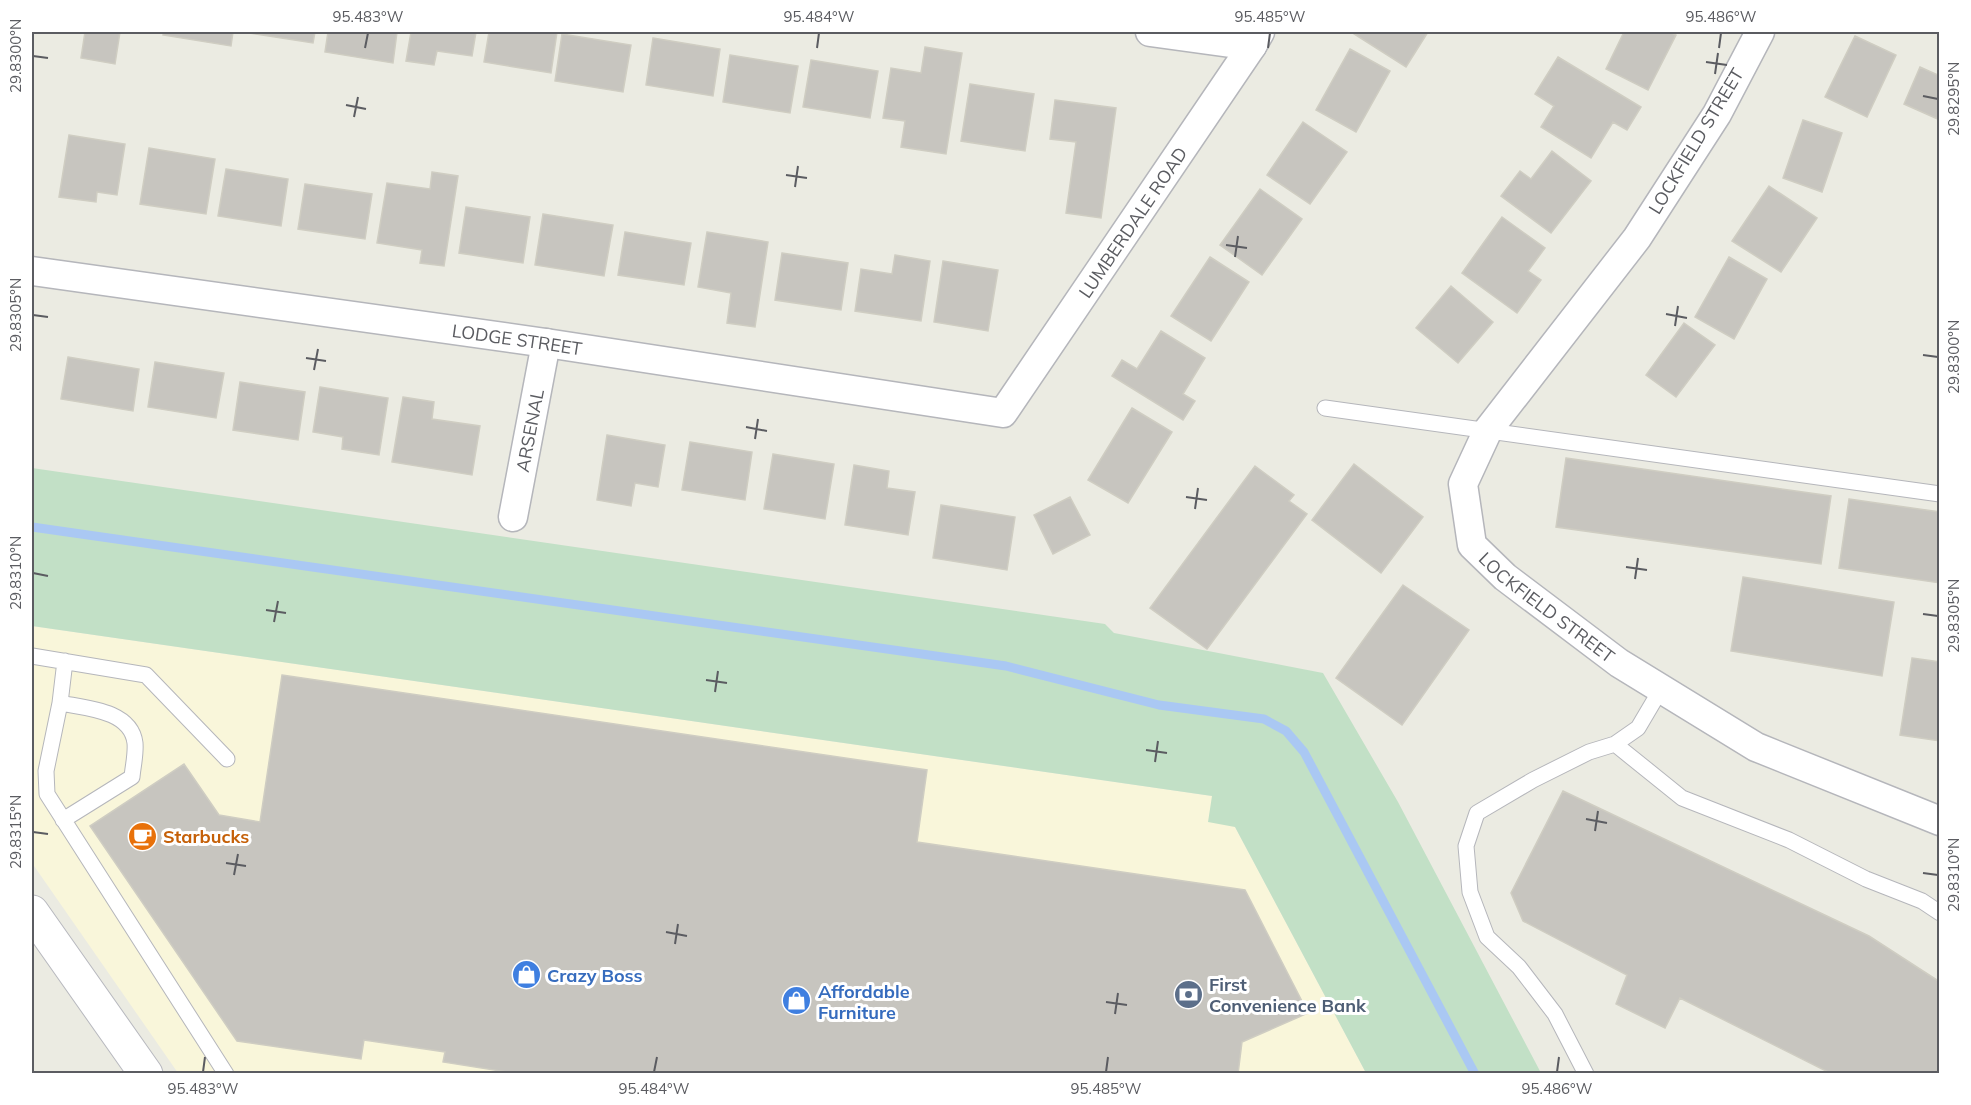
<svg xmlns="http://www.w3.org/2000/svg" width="1971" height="1105" viewBox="0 0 1971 1105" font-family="Mulish,sans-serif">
	<rect width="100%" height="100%" fill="#ebebe2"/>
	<path fill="#f9f6da" d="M32 626 1212 796 1235 827 1366 1073H178L32 863Z"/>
	<path fill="#c2e0c6" d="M32 468 1105 624 1114 633 1323 673 1398 802 1541 1073H1366L1235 827 1208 822 1212 796 32 626Z"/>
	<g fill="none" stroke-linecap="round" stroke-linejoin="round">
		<path stroke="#aac8f3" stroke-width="9" d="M32 527 1006 666 1159 705 1264 719 1286 731 1304 752 1475 1074"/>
	</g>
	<path fill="#c7c5bf" stroke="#cfcdc2" stroke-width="1.5" d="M85 32H120L115 64 81 58Z
		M164 32H233L231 46 163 35Z
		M250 32H315L313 43 249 33Z
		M328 32H397L393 63 325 52Z
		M411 32H476L472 56 437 51 434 65 406 61Z
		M489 32H557L551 73 484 62Z
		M1351 32H1428L1406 67Z
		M1624 32H1669L1676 35 1648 90 1606 69Z
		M562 34 631 45 623 92 555 81Z
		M1855 36 1896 55 1867 117 1825 97Z
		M653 38 720 49 713 96 646 85Z
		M925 47 962 53 946 154 901 147 905 121 883 118 891 68 921 73Z
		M1350 49 1390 71 1356 132 1316 110Z
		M730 55 798 66 790 113 723 102Z
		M1558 57 1641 107 1627 130 1613 122 1591 158 1541 127 1554 106 1535 94Z
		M811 60 878 71 870 118 803 107Z
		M1920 67 1940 76V120L1904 104Z
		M970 84 1034 94 1025 151 961 141Z
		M1055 100 1116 108 1101 218 1066 213 1076 142 1050 139Z
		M1803 120 1842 133 1822 192 1783 178Z
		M1303 122 1347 152 1310 204 1267 175Z
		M69 135 125 144 117 195 97 192 96 202 59 197Z
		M149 148 215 159 206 214 140 204Z
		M1552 151 1591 181 1551 233 1501 196 1520 171 1531 179Z
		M226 169 288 179 281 226 218 216Z
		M432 172 458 176 444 266 420 263 422 250 377 243 387 183 430 189Z
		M305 184 372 194 365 239 298 229Z
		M1769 186 1817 218 1781 272 1732 241Z
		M1260 189 1302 219 1262 275 1220 245Z
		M466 207 530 217 523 263 459 253Z
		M543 214 613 225 604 276 535 265Z
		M1502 217 1545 248 1528 271 1541 280 1517 313 1462 273Z
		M625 232 691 243 684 285 618 275Z
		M707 232 768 242 755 327 727 323 731 293 698 287Z
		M782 253 848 263 841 310 775 300Z
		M895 255 930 261 921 321 855 311 861 269 892 274Z
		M1210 257 1249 282 1211 341 1171 316Z
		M1729 257 1767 279 1734 339 1695 317Z
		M943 261 998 270 988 331 934 322Z
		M1451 286 1493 322 1458 363 1416 328Z
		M1684 323 1715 345 1676 397 1646 375Z
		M1161 331 1205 358 1183 394 1195 401 1183 420 1112 376 1122 360 1137 369Z
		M68 357 139 369 133 411 61 399Z
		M155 362 224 373 216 418 148 407Z
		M240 382 305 392 298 440 233 430Z
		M320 387 388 398 379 455 342 449 343 437 313 432Z
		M403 397 434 402 432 419 480 426 472 475 392 462Z
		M1132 408 1172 432 1128 503 1088 480Z
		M607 435 665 445 658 487 635 483 631 506 597 500Z
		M690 442 752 452 745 500 682 490Z
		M773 454 834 464 825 519 764 509Z
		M1566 458 1831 496 1821 564 1556 527Z
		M1354 464 1423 517 1381 573 1312 520Z
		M854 465 889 471 887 488 915 492 908 535 845 525Z
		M1255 466 1294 495 1289 501 1307 514 1207 649 1150 608Z
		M1070 497 1090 535 1053 554 1034 515Z
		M1849 499 1940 512V583L1839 568Z
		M941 505 1015 517 1007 570 933 558Z
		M1743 577 1894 602 1882 676 1731 651Z
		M1403 585 1469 630 1402 725 1336 678Z
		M1912 658 1940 662V741L1900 735Z
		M282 675 927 770 917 842 1245 890 1308 1013 1242 1042 1238 1074H519L443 1062 445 1052 364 1040 361 1059 237 1041 90 826 184 764 219 815 260 822Z
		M1563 791 1869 936 1940 982V1074H1832L1680 998 1665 1028 1616 1004 1627 975 1523 921 1511 893Z"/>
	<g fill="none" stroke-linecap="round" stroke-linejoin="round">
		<defs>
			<path id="service" d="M1325 408 1940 494
				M32 656 146 675 227 759
				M65 661 60 703 46 771 47 794 226 1074
				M60 703C85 708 131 710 135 743 136 754 133 766 132 777L63 820
				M1615 744 1682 798 1789 840 1866 879 1922 901 1940 913
				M1586 1074 1555 1014 1519 967 1487 937 1470 892 1466 846 1477 813 1533 780 1589 752 1615 744 1638 728 1661 689"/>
			<g id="minor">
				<path d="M1150 32 1252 46"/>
				<path id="s1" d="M1760 32 1717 114 1637 238 1488 430 1463 484 1472 545 1505 577 1619 663 1756 747 1940 821"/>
				<path id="s2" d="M32 271 546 343 1003 413 1252 46 1260 32"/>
				<path id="s3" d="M513 517 546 343"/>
			</g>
			<path id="secondary" d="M32 912 146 1074"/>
		</defs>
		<use href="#service" stroke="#b5b6bb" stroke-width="17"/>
		<use href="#minor" stroke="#b5b6bb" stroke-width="31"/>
		<use href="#secondary" stroke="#b8b9bf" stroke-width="35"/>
		<use href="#service" stroke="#fff" stroke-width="15"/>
		<use href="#minor" stroke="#fff" stroke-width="28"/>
		<use href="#secondary" stroke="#fff" stroke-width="33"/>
	</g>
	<path fill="none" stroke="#5b5c61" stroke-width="2" d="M365 48 368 33M817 48 819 33M1268 48 1270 33M1719 48 1721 33M33 56 48 58M1706 62 1727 65M1715 74 1718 53M1923 96 1938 99M346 105 366 109M354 117 358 97M786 175 807 178M795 187 798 166M1226 245 1247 248M1235 257 1238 236M1666 314 1687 318M33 315 48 317M1675 326 1678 306M1923 355 1938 357M306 358 326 361M314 370 318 349M746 427 767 431M755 439 758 419M1186 497 1207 500M1195 509 1198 488M1626 567 1647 570M33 573 48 576M1635 579 1638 558M266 610 286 613M1923 614 1938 616M274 622 278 601M706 680 727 683M715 692 718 671M1146 750 1167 753M1155 762 1158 741M1586 819 1607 823M1595 831 1598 811M33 832 48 834M226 863 246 866M1923 873 1938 875M234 875 238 854M666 932 687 936M675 944 678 924M1106 1002 1127 1005M1115 1014 1118 993M203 1072 205 1057M654 1072 657 1057M1106 1072 1108 1057M1557 1072 1559 1057"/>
	<defs>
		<symbol id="cafe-disc" viewBox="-11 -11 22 22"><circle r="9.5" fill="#e8710a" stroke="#fff"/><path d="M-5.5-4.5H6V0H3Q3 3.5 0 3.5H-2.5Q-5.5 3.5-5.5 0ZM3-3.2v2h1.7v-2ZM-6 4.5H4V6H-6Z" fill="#fff"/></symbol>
		<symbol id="shop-disc" viewBox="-11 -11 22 22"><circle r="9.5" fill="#3f7fe0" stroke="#fff"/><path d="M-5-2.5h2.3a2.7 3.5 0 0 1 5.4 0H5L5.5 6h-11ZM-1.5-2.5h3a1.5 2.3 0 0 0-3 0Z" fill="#fff"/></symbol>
		<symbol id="bank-disc" viewBox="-11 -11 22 22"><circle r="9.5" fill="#5c6f8a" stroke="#fff"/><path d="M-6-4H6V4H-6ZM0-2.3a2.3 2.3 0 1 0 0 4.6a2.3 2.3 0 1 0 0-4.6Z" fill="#fff"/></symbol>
	</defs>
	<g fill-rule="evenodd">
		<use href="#cafe-disc" x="126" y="820" width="33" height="33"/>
		<use href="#shop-disc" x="510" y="958" width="33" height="33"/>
		<use href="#bank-disc" x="1172" y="978" width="33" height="33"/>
		<use href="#shop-disc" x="780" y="984" width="33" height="33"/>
	</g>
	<g text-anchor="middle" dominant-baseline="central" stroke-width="6" stroke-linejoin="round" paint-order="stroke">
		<g font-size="18" fill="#5b5c61" stroke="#fff">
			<text transform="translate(1696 141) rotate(-59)">LOCKFIELD STREET</text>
			<text stroke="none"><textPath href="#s2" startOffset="1212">LUMBERDALE ROAD</textPath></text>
			<text stroke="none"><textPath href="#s2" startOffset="490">LODGE STREET</textPath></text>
			<text stroke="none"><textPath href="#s3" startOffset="88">ARSENAL</textPath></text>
			<text stroke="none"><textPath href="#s1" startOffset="702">LOCKFIELD STREET</textPath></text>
		</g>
		<g font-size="18" font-weight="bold" fill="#c56008" stroke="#fff" text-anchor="start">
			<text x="163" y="836">Starbucks</text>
		</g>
		<g font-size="18" font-weight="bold" fill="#366cbe" stroke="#fff" text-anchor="start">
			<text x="547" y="975">Crazy Boss</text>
			<text x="818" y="991">Affordable<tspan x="818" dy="21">Furniture</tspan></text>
		</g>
		<g font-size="18" font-weight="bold" fill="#4e5e75" stroke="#fff" text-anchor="start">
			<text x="1209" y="984">First<tspan x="1209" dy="21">Convenience Bank</tspan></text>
		</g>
	</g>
	<rect width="1971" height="1105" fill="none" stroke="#ffffff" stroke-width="66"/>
	<rect x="33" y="33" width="1905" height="1039" fill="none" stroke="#5b5c61" stroke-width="2"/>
	<g font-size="15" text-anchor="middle" fill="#5b5c61">
		<text x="368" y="22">95.483°W</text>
		<text x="819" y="22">95.484°W</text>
		<text x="1270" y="22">95.485°W</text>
		<text x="1721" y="22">95.486°W</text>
		<text transform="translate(16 56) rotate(-90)" y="5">29.8300°N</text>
		<text transform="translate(1954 99) rotate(-90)" y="5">29.8295°N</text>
		<text transform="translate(16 315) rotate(-90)" y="5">29.8305°N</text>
		<text transform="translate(1954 357) rotate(-90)" y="5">29.8300°N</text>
		<text transform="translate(16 573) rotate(-90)" y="5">29.8310°N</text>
		<text transform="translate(1954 616) rotate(-90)" y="5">29.8305°N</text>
		<text transform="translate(16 832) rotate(-90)" y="5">29.8315°N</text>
		<text transform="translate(1954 875) rotate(-90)" y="5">29.8310°N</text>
		<text x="203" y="1094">95.483°W</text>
		<text x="654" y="1094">95.484°W</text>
		<text x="1106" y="1094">95.485°W</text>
		<text x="1557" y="1094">95.486°W</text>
	</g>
</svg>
